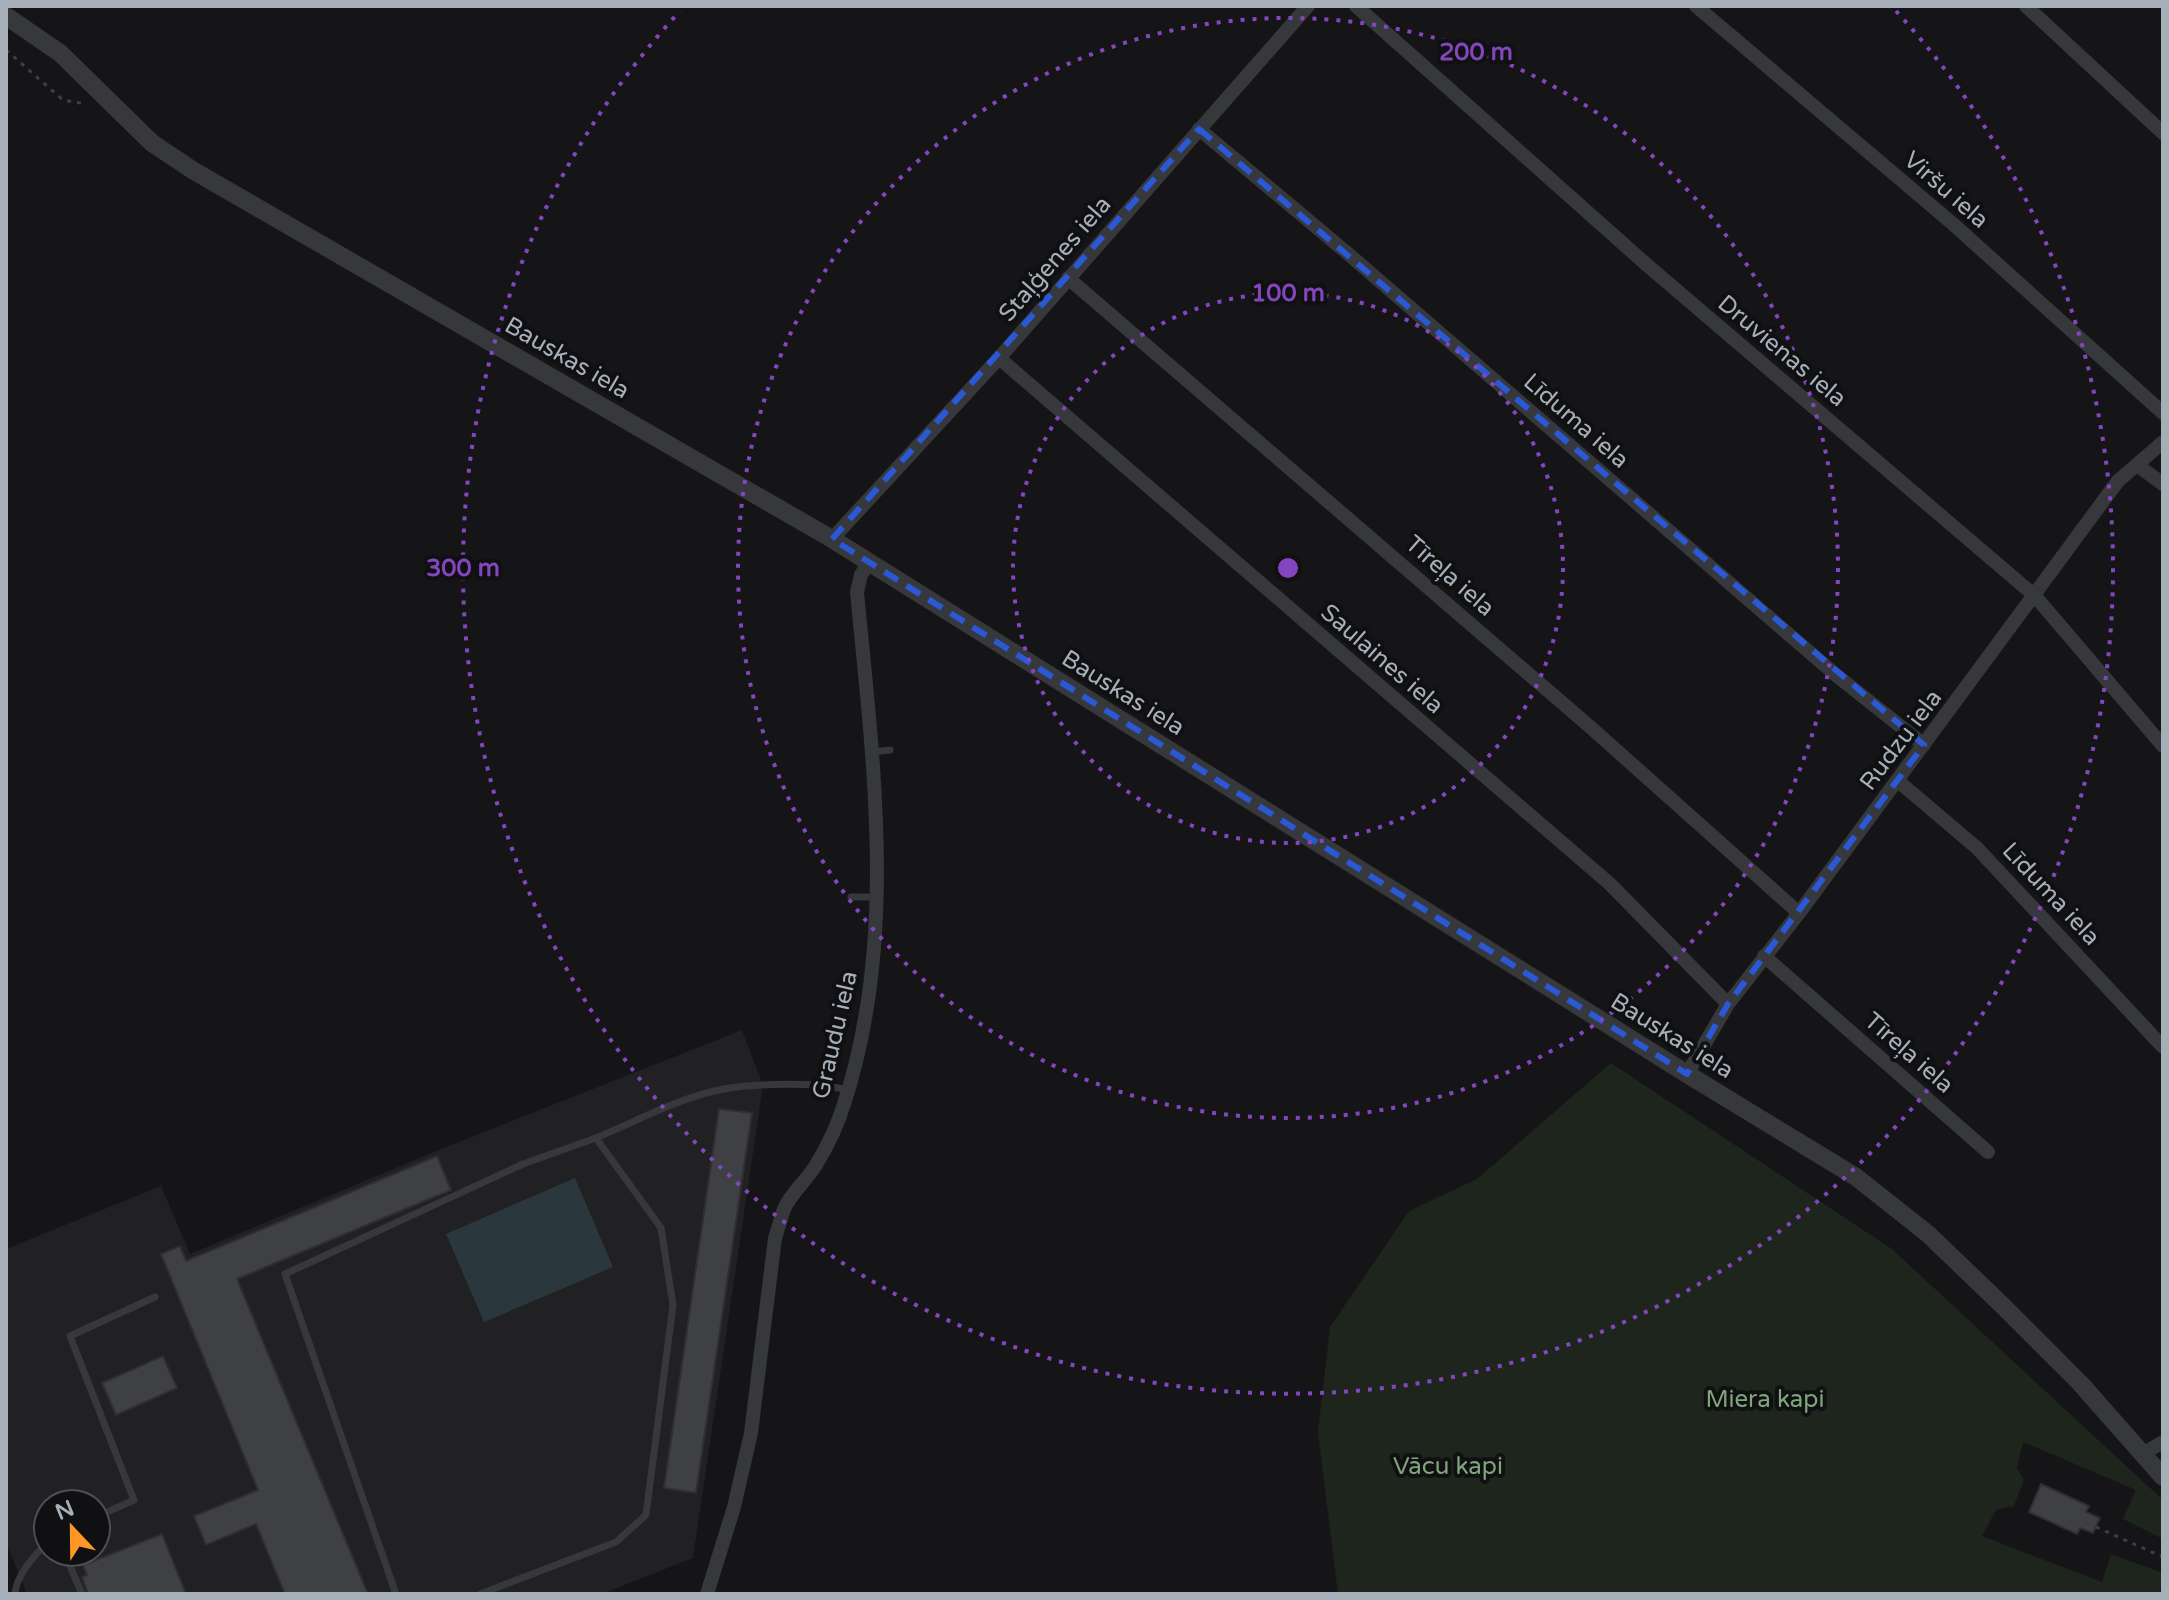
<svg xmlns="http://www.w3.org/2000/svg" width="2169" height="1600" viewBox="0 0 2169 1600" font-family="'Varela Round',sans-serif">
	<rect width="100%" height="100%" fill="#151517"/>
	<path fill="#212124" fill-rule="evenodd" d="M742 1030 763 1085 693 1558 602 1594H27L6 1543V1249L161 1186 190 1254 441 1149ZM48 1504H96V1552H48Z"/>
	<path fill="#1d251d" d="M1611 1063 1892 1249 2163 1500V1539L2123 1519 2136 1490 2023 1442 2017 1468 2024 1480 2014 1506 1996 1510 1982 1536 2102 1582 2111 1554 2163 1573V1584L2159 1594H1338L1318 1432 1330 1327 1409 1211 1477 1179Z"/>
	<path fill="#2a373c" d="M575 1178 613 1267 484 1322 446 1234Z"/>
	<path fill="#3f4044" stroke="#2f2f33" stroke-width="2" d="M719 1109 752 1113 696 1493 664 1488Z
		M437 1156 451 1190 237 1279 368 1594H285L256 1524 206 1545 194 1516 258 1490 161 1254 180 1246 186 1261Z
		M163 1356 177 1388 116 1415 102 1383Z
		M2041 1484 2089 1506 2086 1512 2100 1518 2093 1533 2080 1528 2077 1534 2029 1512Z
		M162 1534 186 1594H88L82 1577 87 1575 83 1565Z"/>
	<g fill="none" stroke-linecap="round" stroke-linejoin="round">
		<path stroke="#3c3f43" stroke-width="3" stroke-dasharray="4 6" stroke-linecap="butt" d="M6 50 63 100 86 104
			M2096 1527 2163 1557"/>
		<path stroke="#36383c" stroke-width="7" d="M872 752 890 750
			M851 897H877
			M596 1138C637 1121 680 1097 724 1089 759 1083 815 1082 848 1090
			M96 1517 134 1500 70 1336 155 1297
			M64 1552 82 1594
			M15 1594C16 1575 35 1555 48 1542
			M396 1594 285 1274 523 1164 596 1138 661 1228 673 1305 646 1515 616 1542 480 1594"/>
		<path stroke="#36383c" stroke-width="14" d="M1356 6 1647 265 2035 596 2163 746
			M1696 6 1953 224 2163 413
			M2026 6 2163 133
			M1199 129 1346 252 1836 675 1924 745
			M1068 278 1588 725 1799 913
			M999 358 1610 884 1728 1004
			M2137 465 2163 484
			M832 539 999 358 1308 6
			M1898 781 1977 848 2163 1047
			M1764 956 1988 1152
			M1687 1074 1728 1004 1799 913 2118 481 2163 442
			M2144 1453 2163 1442
			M707 1594 734 1507 751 1433 775 1238C778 1229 781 1218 784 1209 791 1193 807 1180 816 1165 827 1147 838 1124 844 1104 898 939 873 761 857 592L861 575 869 562"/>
		<path stroke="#36383c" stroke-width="18" d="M6 16 60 53 152 143 194 171 832 539 1687 1074 1856 1177 1928 1234 2002 1305 2080 1383 2163 1477"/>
	</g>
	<path fill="none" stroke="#2b58d5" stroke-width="6" stroke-dasharray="16 10" stroke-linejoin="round" d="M1199 129 1924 745 1728 1004 1687 1074 832 539Z"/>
	<g fill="none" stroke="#8446be" stroke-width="4" stroke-dasharray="4 8">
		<circle cx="1288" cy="568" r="275"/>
		<circle cx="1288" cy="568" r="550"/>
		<path d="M1896 11A825 825 0 1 1 680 11"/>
	</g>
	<g text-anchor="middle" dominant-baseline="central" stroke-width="8" stroke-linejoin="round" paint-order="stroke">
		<g font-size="24" fill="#a6aeb8" stroke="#101012">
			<text transform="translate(1946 190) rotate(41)">Viršu iela</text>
			<text transform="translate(1055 259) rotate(-49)">Staļģenes iela</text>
			<text transform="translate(1782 351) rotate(40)">Druvienas iela</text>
			<text transform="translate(567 358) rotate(30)">Bauskas iela</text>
			<text transform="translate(1576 421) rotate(41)">Līduma iela</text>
			<text transform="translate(1450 576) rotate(41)">Tīreļa iela</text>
			<text transform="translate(1382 659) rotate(41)">Saulaines iela</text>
			<text transform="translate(1123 693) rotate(32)">Bauskas iela</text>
			<text transform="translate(1901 740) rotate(-53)">Rudzu iela</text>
			<text transform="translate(2051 894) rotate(47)">Līduma iela</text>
			<text transform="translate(835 1035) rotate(-77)">Graudu iela</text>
			<text transform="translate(1672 1036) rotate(32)">Bauskas iela</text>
			<text transform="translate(1909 1053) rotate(41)">Tīreļa iela</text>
		</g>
		<g font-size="24" fill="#7fa57b" stroke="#101012">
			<text x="1765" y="1399">Miera kapi</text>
			<text x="1448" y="1466">Vācu kapi</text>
		</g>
	</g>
	<circle cx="1288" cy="568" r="12" fill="#8446be" stroke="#101012" stroke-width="4"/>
	<g font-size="24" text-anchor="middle" font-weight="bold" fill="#8446be" stroke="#101012" stroke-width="8" stroke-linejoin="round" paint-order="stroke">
		<text x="1476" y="60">200 m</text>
		<text x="1288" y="301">100 m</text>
		<text x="463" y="576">300 m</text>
	</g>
	<rect width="2169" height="1600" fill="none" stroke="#a6aeb8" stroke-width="16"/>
	<g transform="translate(72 1528) rotate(338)"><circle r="38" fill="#101012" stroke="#4c4f54" stroke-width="2"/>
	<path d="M0-6L14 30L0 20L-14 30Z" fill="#ff9625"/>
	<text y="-12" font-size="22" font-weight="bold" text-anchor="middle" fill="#a6aeb8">N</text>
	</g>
</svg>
